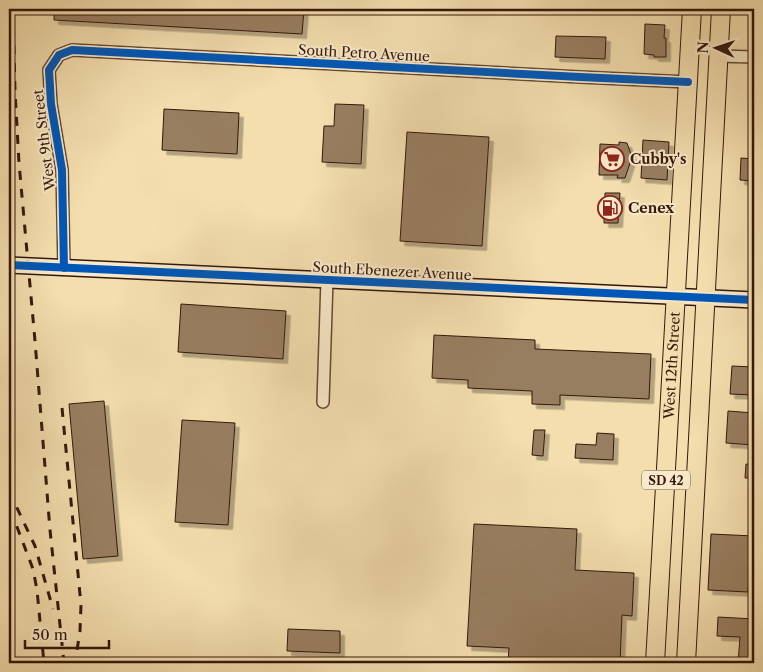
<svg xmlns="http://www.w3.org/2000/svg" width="763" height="672" viewBox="0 0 763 672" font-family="'Libre Caslon Text',serif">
	<defs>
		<filter id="shadow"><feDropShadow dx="4.5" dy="4.5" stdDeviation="0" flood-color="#0004"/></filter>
	</defs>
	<rect width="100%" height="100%" fill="#f4deae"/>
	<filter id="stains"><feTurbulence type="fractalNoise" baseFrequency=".004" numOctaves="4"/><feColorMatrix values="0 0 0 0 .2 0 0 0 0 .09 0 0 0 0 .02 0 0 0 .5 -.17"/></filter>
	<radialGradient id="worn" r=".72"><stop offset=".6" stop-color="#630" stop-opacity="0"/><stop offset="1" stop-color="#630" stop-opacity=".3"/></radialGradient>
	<path fill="#987e60" stroke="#35170c" filter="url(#shadow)" d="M54 9H304L302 34 54 20Z
		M645 24 665 25 664 38H666V57H654V55L644 54Z
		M556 36 606 37 605 59 555 57Z
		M335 104 364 105 361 164 322 162 324 126H334Z
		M164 109 239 113 237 154 162 150Z
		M407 132 489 137 482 246 400 241Z
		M643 140 669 142 667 180 641 178Z
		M619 142 627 143 632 157 625 178H617L618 175H599L600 144 619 145Z
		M741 158 754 159V181L740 180Z
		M605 193H620L618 223H604Z
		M181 304 286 311 283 359 178 352Z
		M434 335 535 340V349L651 354 649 399 560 395V405L532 404V391L468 388V380L432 378Z
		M732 366 754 367V395L730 394Z
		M104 401 118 556 83 559 69 404Z
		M728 411 754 413V445L726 443Z
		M182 420 235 423 228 525 175 522Z
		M534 430H545L543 456 532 455Z
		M597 433 614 434 613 460 575 458 576 444 596 445Z
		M746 464 754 465V478H745Z
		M474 524 577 529 575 570 634 573 632 616 622 615 620 663H508L509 648 467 646Z
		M711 534 754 536V556H750L748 592 708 590Z
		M718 617 754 619V663H738L740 637 717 636Z
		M288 629 340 631V653L287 651Z"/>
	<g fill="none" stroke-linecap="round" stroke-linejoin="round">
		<defs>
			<path id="street" d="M718 56 754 57
				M64 268 62 170 51 104 49 70 59 55 72 50 580 77 688 82
				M323 402 327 280"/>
			<path id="secondary" d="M9 265 754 300"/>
			<g id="primary">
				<path id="s1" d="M655 663 692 9"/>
				<path d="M686 663 721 9"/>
			</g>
		</defs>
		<use href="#street" stroke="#654934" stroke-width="14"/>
		<use href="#secondary" stroke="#35170c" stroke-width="18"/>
		<use href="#primary" stroke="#35170c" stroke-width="20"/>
		<use href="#street" stroke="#f8eaca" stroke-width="11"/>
		<use href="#secondary" stroke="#f8eaca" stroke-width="15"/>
		<use href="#primary" stroke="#f4deae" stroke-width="18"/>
		<path stroke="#35170c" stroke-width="3" stroke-dasharray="9 9" stroke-linecap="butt" d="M13 9 15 91 19 163 35 341 50 530 64 663
			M62 408 81 605 80 631 75 663
			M9 491 35 546 53 609
			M9 510 14 519 33 569 37 590 44 663"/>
		<defs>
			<path id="cycleway" d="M9 265 754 300
				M64 268 62 170 51 104 49 70 59 55 72 50 580 77 688 82"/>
		</defs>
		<use href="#cycleway" stroke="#f8eaca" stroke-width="11"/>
		<use href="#cycleway" stroke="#0057b8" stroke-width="8"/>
	</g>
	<defs>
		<symbol id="supermarket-ring" viewBox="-11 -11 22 22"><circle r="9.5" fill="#f8eaca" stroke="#8f2418" stroke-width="1.5"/><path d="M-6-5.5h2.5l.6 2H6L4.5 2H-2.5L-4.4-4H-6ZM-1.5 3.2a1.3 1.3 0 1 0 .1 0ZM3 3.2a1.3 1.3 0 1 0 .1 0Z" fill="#8f2418"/></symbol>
		<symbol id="fuel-ring" viewBox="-11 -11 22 22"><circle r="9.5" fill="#f8eaca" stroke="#8f2418" stroke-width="1.5"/><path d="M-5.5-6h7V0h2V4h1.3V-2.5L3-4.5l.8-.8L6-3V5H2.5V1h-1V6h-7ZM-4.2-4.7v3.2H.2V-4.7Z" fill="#8f2418"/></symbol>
	</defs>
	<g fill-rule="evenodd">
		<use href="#supermarket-ring" x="598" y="145" width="28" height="28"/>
		<use href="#fuel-ring" x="596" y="194" width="28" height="28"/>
	</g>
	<g text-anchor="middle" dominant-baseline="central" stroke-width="4" stroke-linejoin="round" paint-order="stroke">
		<rect fill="#f8eaca" stroke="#705645" stroke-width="1" x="642" y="470.5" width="48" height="19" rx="4"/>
		<g font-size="12" font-weight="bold" fill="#35170c">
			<text x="666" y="480">SD 42</text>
		</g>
		<g font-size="14" fill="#35170c" stroke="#f8eaca">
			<text transform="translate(364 53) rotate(3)">South Petro Avenue</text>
			<text transform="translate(44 140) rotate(-97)">West 9th Street</text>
			<text transform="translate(392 271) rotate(3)">South Ebenezer Avenue</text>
			<text stroke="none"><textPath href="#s1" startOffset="298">West 12th Street</textPath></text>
		</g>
		<g font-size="14" font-weight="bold" fill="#35170c" stroke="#f8eaca" text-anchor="start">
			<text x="630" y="159">Cubby's</text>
			<text x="628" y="208">Cenex</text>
		</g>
	</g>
	<rect width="763" height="672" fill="none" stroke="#f4deae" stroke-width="30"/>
	<rect x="10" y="10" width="743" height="652" fill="none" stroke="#35170c" stroke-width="2.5"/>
	<rect x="15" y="15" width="733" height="642" fill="none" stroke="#35170c"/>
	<g transform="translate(716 48) rotate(273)" stroke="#f8eaca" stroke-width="4" paint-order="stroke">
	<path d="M0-4L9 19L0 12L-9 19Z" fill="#35170c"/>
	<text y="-8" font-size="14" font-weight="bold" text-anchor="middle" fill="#35170c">N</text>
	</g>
	<path d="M25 640v8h84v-8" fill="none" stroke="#35170c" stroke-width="2.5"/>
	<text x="32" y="640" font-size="15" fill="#35170c" stroke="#f8eaca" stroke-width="4" paint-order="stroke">50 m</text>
	<rect width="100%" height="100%" filter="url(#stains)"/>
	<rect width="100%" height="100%" fill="url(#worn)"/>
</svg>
